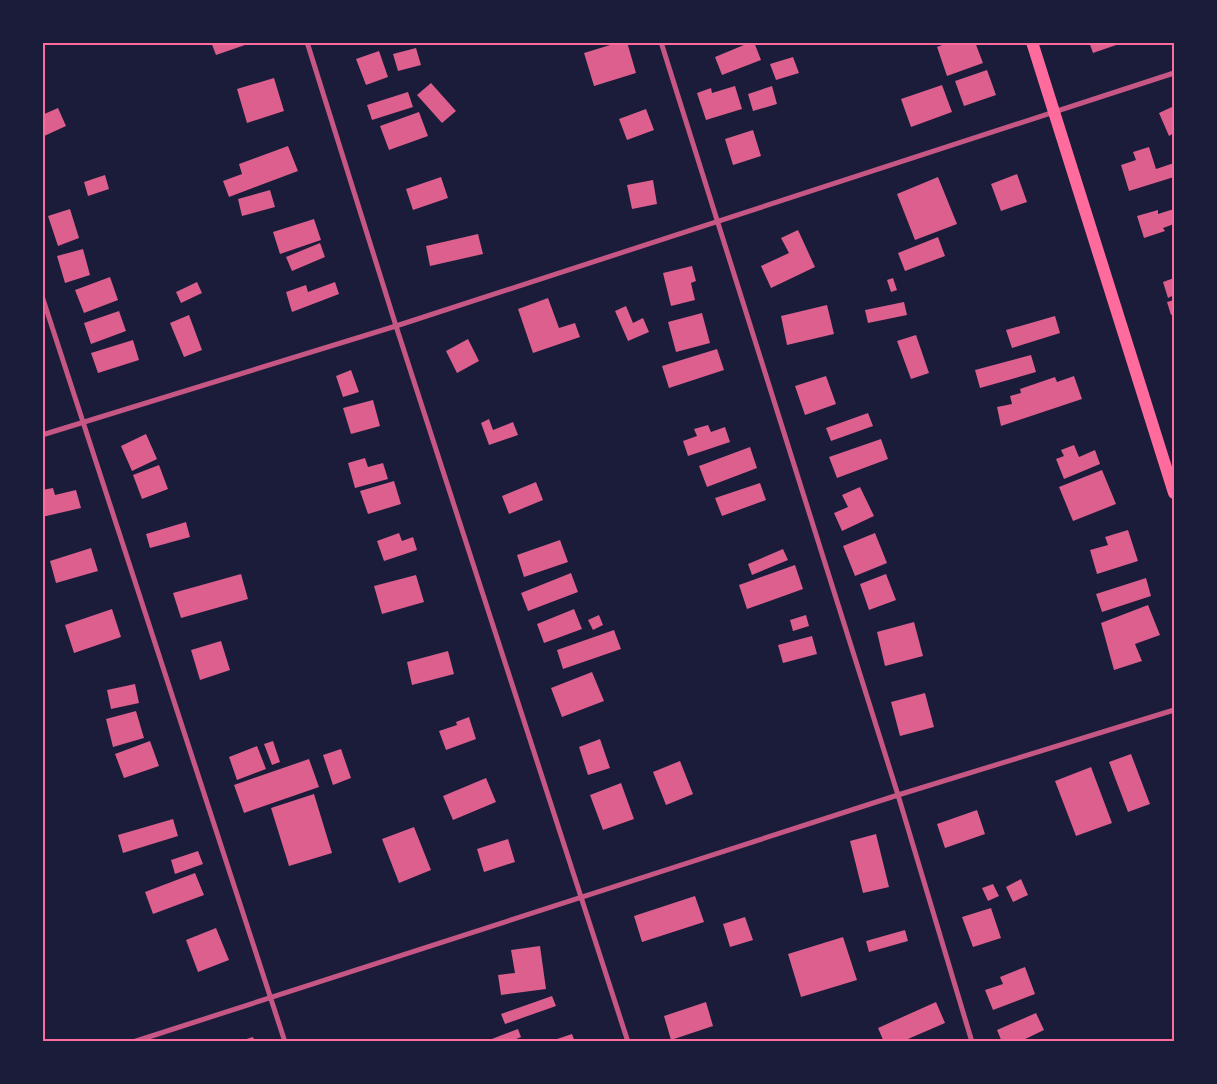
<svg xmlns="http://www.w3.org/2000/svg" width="1217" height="1084" viewBox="0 0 1217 1084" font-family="'Public Sans',sans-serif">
	<rect width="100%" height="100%" fill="#1b1b3a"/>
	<path fill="#dd5f8e" d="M211 42H244L245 45 216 55Z
		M620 42H627L636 73 594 86 584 53Z
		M751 42H754L761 60 722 75 715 57Z
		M950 42H975L983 63 947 76 937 47Z
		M1089 42H1122V43L1093 53Z
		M416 48 421 65 398 71 393 54Z
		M379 51 388 77 366 85 356 59Z
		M793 57 799 73 776 80 770 64Z
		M987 70 996 95 964 106 955 81Z
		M274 78 284 111 247 123 237 89Z
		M431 83 456 111 442 123 417 95Z
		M942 85 952 112 911 127 901 99Z
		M735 86 742 109 706 120 697 93 711 88 712 93Z
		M772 86 777 104 753 111 748 94Z
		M408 92 413 107 372 120 367 105Z
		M1174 106V133L1169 136 1159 113Z
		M58 108 66 126 42 137V115Z
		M646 109 654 130 627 140 619 119Z
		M419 112 428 136 389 150 380 126Z
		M753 130 761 156 733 165 725 139Z
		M288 146 298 171 229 197 223 181 242 174 239 164Z
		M1149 147 1156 169 1174 163V177L1129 191 1121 165 1136 160 1133 152Z
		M1017 174 1027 202 1001 211 991 184Z
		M105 175 109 189 88 196 84 182Z
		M441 177 448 198 413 210 406 189Z
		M938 177 957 224 915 240 897 194Z
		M653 180 657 204 632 209 627 185Z
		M270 190 275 207 242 216 238 199Z
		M70 209 79 238 58 246 48 216Z
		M1174 209V224L1163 228 1165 231 1144 238 1137 216 1158 210V214Z
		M314 219 321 240 280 254 273 232Z
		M798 230 815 267 771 288 761 266 789 253 781 238Z
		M478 234 483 254 430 266 426 246Z
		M938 237 945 256 905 271 898 253Z
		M320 243 325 257 292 271 286 257Z
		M83 249 90 275 65 283 57 256Z
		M692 266 696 281 691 283 695 300 671 306 663 273Z
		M110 277 118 300 84 313 75 290Z
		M893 278 897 290 891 292 887 280Z
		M1174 278V295L1168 298 1163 282Z
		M197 282 202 293 181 303 176 292Z
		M335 282 339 294 292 312 286 292 306 285 308 292Z
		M548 298 559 328 575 323 580 337 533 353 518 309Z
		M1174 300V314L1171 315 1167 302Z
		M904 302 907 315 868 323 865 310Z
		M827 305 834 334 787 345 781 316Z
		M626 306 633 323 643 318 649 332 628 341 615 311Z
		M119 311 126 331 91 344 84 323Z
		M702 313 710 343 676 352 668 322Z
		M189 315 202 350 184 357 170 323Z
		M1055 316 1060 333 1012 348 1006 330Z
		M916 335 929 373 911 379 897 341Z
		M468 339 479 361 457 373 446 351Z
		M133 340 139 360 98 373 91 353Z
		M717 349 724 370 669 388 662 366Z
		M1031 355 1036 372 980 388 975 370Z
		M351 370 359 392 343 397 336 376Z
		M826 376 836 404 805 415 795 386Z
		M1074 376 1082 399 1001 426 997 407 1012 404 1010 396 1021 393 1020 389 1055 377 1057 382Z
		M373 400 380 426 351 434 343 408Z
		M868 413 873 426 831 441 826 428Z
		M489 419 493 430 513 422 518 435 489 445 481 423Z
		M708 425 711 432 725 427 730 442 688 456 683 441 697 436 694 429Z
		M146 434 157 459 132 471 121 446Z
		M881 439 888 459 837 478 829 457Z
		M1074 445 1079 457 1095 450 1100 464 1064 479 1056 459 1064 456 1061 450Z
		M750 447 757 468 707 487 699 466Z
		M365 458 368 467 383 463 388 479 355 488 348 463Z
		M159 465 168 489 142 499 133 475Z
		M1102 470 1116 504 1073 521 1059 487Z
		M394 481 401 504 368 514 360 491Z
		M536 482 543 500 509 514 502 496Z
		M760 483 766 500 722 516 715 498Z
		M860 487 874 516 842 531 834 513 848 507 842 495Z
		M53 488 55 495 76 490 81 508 42 517V490Z
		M186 522 190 537 150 548 146 534Z
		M1128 530 1138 561 1097 574 1090 550 1108 545 1105 537Z
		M399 533 402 541 413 537 417 550 384 561 377 541Z
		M875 533 887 563 855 576 843 546Z
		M560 540 568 562 524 577 517 555Z
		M91 548 98 571 56 583 50 561Z
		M783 549 788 560 752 575 748 564Z
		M795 565 803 589 747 609 739 585Z
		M571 573 578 592 528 611 521 593Z
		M241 574 248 599 181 618 173 593Z
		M886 574 896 600 869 610 860 584Z
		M416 575 424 602 382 614 374 586Z
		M1146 578 1151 596 1102 612 1096 594Z
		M1148 605 1160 635 1135 644 1142 661 1114 670 1101 623Z
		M112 609 121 637 74 653 65 625Z
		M574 609 582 629 544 643 537 624Z
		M599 615 603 625 593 630 588 620Z
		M806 615 809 626 793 631 790 620Z
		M914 622 923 656 885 666 877 632Z
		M614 630 621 649 563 669 557 650Z
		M812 636 817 654 783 663 778 645Z
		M221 641 230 670 200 680 191 650Z
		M448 651 454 674 412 685 407 662Z
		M592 672 604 701 562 717 551 688Z
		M135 684 139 703 111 709 107 690Z
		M925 693 934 727 900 736 891 702Z
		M136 711 144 738 113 747 106 719Z
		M469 717 476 739 446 750 439 731 457 725 456 722Z
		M600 739 610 768 588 775 579 747Z
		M150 741 159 766 124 778 115 754Z
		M273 741 280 762 272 765 264 744Z
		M257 746 266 769 237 780 229 757Z
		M341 749 351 778 333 785 323 755Z
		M1131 754 1150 804 1128 812 1109 762Z
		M309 759 319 787 244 813 234 785Z
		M680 761 693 794 666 805 653 772Z
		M1091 767 1112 823 1076 836 1055 781Z
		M486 778 496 802 453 820 443 796Z
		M621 783 634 819 603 830 590 795Z
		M314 794 332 853 289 866 271 808Z
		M977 810 985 834 945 848 937 824Z
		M173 819 178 836 123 853 118 835Z
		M414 827 431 870 399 883 382 839Z
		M876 834 889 887 863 893 850 841Z
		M508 839 515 862 484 872 477 849Z
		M198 851 203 864 175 874 171 860Z
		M195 873 204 895 153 914 145 892Z
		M1021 879 1028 895 1013 902 1006 887Z
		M993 884 999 896 988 901 982 888Z
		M695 896 704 922 642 942 634 916Z
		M991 908 1001 938 973 947 962 917Z
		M745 917 753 940 730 947 723 924Z
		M216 928 229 960 198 972 186 940Z
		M905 930 908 941 869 952 866 941Z
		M843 937 857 980 801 997 788 954Z
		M540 946 546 989 501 995 498 975 515 973 511 950Z
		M1025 967 1035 994 993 1010 985 990 1003 984 1000 977Z
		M552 996 556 1006 505 1024 501 1014Z
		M706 1002 713 1026 671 1040 664 1016Z
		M936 1002 945 1023 901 1042H884L878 1028Z
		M1036 1013 1044 1030 1019 1042H1002L997 1030Z
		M518 1029 521 1037 509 1042H484Z
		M572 1034 575 1042H551V1041Z
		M253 1037 255 1042H240V1041Z"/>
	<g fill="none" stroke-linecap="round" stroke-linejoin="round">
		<path stroke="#c65784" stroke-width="5" d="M307 42 396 326 628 1042
			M661 42 898 795 972 1042
			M42 296 285 1042
			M42 435 396 326 1174 73
			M133 1042 898 795 1174 710"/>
		<path stroke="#ff6b9d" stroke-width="12" d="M1032 42 1174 493"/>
	</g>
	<rect width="1217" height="1084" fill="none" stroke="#1b1b3a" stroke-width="88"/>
	<rect x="44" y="44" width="1129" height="996" fill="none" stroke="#ff6b9d" stroke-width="2"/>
</svg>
